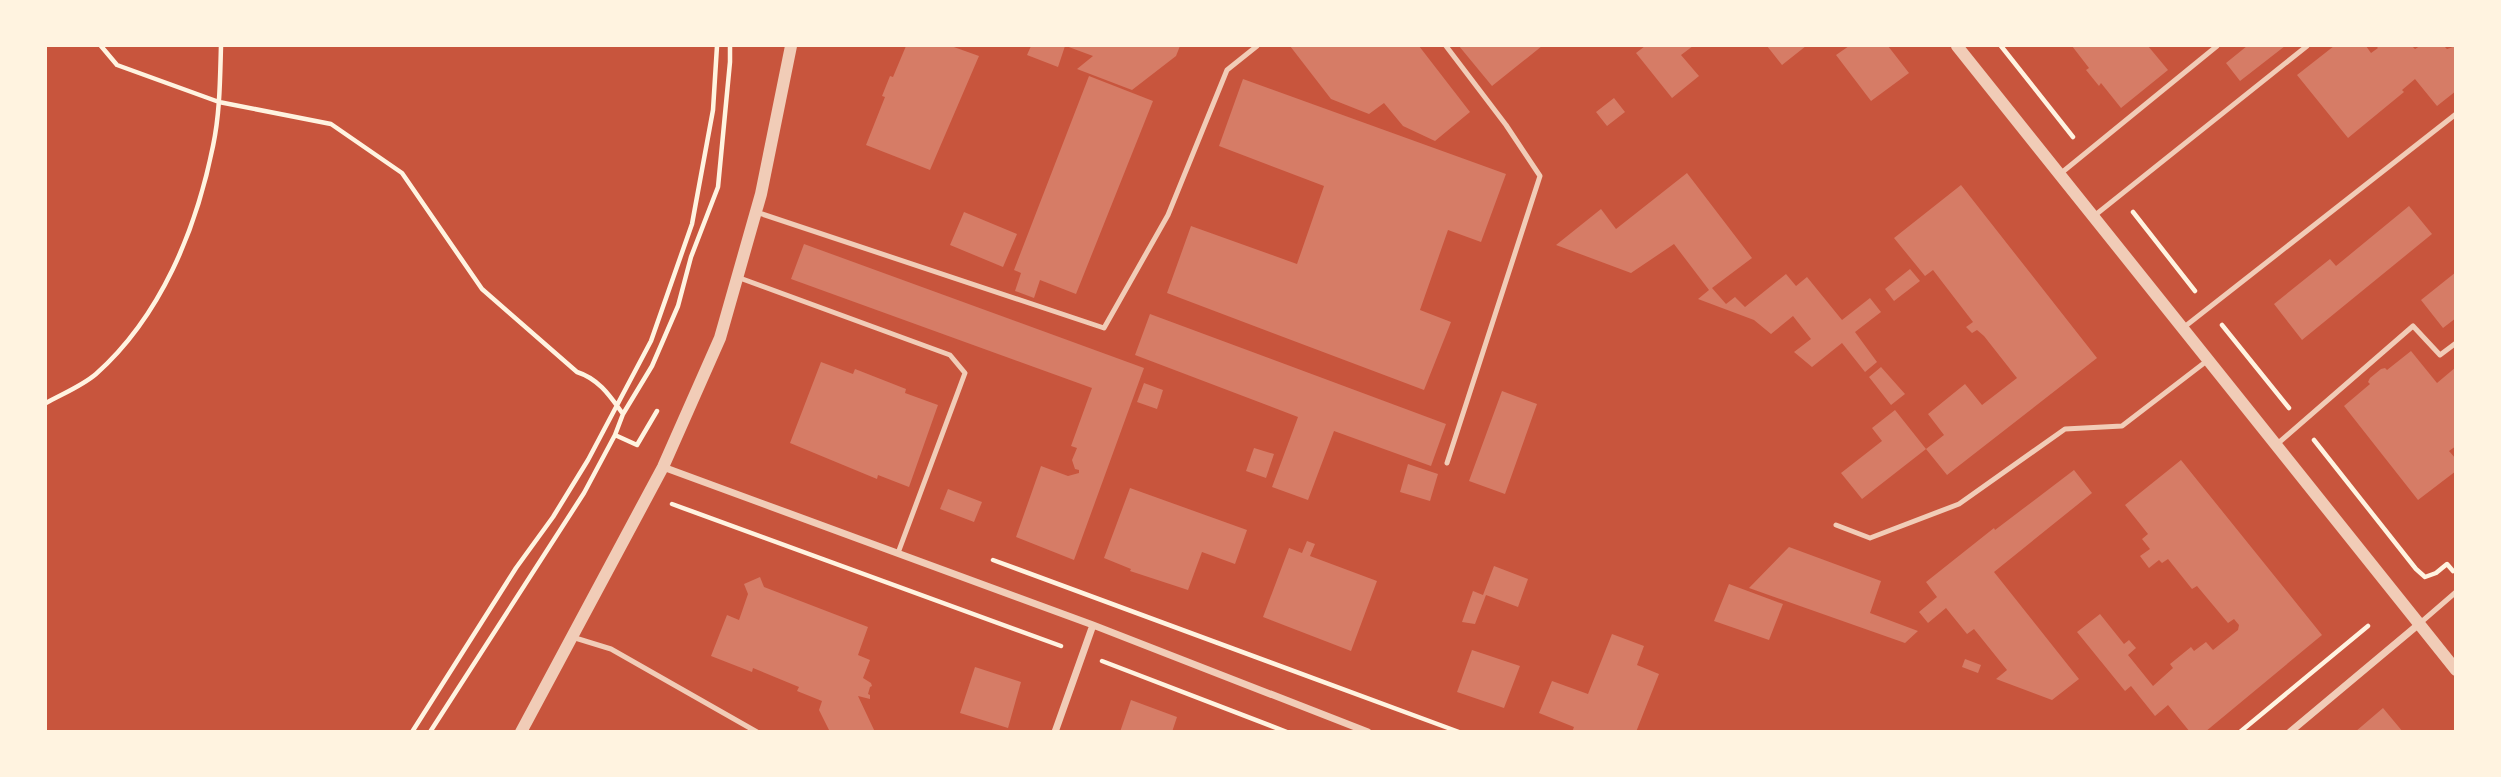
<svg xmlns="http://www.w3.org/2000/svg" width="2501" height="777" viewBox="0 0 2501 777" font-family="'Golos Text',sans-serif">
	<rect width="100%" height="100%" fill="#c8553d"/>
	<path fill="#d67c66" d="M906 46H951L979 56 930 170 866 145 885 97 882 96 890 76 893 77Z
		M1031 46H1065L1058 67 1027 55Z
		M1066 46H1180L1176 56 1132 90 1077 69 1093 56Z
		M1290 46H1419L1470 112 1435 141 1403 126 1384 103 1369 114 1331 99Z
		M1459 46H1542L1492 86Z
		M1645 46H1693L1681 55 1699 76 1672 98 1636 53Z
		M1767 46H1806L1782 65Z
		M1849 46H1888L1909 73 1871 101 1836 55Z
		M2072 46H2148L2168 70 2121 108 2101 83 2099 86 2086 70 2089 68Z
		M2247 46H2285L2240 81 2226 63Z
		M2334 46H2366L2371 53 2378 48 2376 46H2412L2415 49 2420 46H2444L2447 49 2456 46V91L2437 106 2415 79 2402 90 2404 92 2348 138 2297 75Z
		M1089 76 1153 101 1076 294 1040 280 1034 298 1015 291 1021 273 1014 270Z
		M1243 79 1506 174 1481 242 1448 230 1420 310 1451 322 1424 390 1167 293 1191 226 1297 264 1324 186 1219 146Z
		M1614 98 1625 112 1607 126 1596 112Z
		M1687 173 1752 258 1712 288 1726 304 1735 297 1745 307 1786 274 1796 286 1807 277 1842 320 1870 298 1881 312 1855 332 1877 362 1865 372 1842 343 1812 367 1794 352 1811 339 1793 316 1771 334 1754 320 1698 299 1709 290 1674 244 1631 273 1556 245 1601 209 1616 229Z
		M1961 185 2097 358 1947 475 1926 449 1944 435 1928 414 1965 384 1982 405 2017 378 1984 336 1977 330 1972 333 1966 327 1973 322 1933 270 1925 276 1894 238Z
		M2409 206 2432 234 2302 340 2274 304 2330 259 2336 266Z
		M964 212 1017 234 1003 267 950 245Z
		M804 244 1144 368 1074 560 1016 537 1041 466 1068 476 1079 473V470L1075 469 1072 460 1077 448 1071 446 1092 388 791 279Z
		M1910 269 1920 281 1894 301 1885 289Z
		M2456 272V318L2443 328 2421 300Z
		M1150 314 1446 424 1431 466 1334 431 1308 500 1272 487 1298 417 1135 355Z
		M2411 351 2437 383 2456 367V446L2449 451 2456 459V471L2418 500 2344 406 2370 384 2368 382 2370 378 2381 369 2385 368 2387 370Z
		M821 362 853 374 855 369 906 389 905 393 938 405 909 487 878 475 877 479 790 443Z
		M1881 367 1905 394 1891 405 1869 377Z
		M1144 383 1163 390 1157 409 1137 402Z
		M1502 391 1537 404 1505 494 1469 481Z
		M1895 410 1926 449 1862 499 1841 473 1882 441 1872 428Z
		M1254 448 1274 454 1266 478 1246 471Z
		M2181 460 2322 635 2205 732H2190L2168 705 2155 716 2131 686 2125 691 2077 632 2100 614 2124 644 2129 640 2136 648 2128 655 2153 686 2173 668 2170 664 2191 647 2194 651 2206 642 2213 650 2238 630 2239 625 2234 619 2228 623 2197 586 2192 589 2168 559 2162 563 2159 560 2149 568 2140 556 2150 549 2142 539 2148 534 2125 505Z
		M1408 464 1438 474 1430 501 1400 492Z
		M2074 470 2092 493 1994 572 2079 679 2052 700 1996 679 2007 670 1974 629 1967 634 1946 608 1928 623 1919 612 1937 597 1926 582 1994 528 1995 530Z
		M1130 488 1247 530 1235 564 1202 552 1188 590 1130 571 1131 569 1104 558Z
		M948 489 982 502 974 522 940 509Z
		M1307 541 1315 544 1310 556 1377 581 1351 651 1263 617 1289 548 1302 553Z
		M1789 547 1881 581 1870 613 1918 631 1905 643 1749 588Z
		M1494 566 1528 579 1518 607 1486 595 1475 624 1462 622 1473 591 1483 595Z
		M760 577 764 587 868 627 858 655 870 660 863 678 871 683 872 686 870 687 868 694 870 695V699L858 696 875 732H830L819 710 822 701 797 691 799 687 753 668 752 672 711 656 727 615 739 620 748 594 744 584Z
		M1729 584 1783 604 1769 640 1714 621Z
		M1612 634 1644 646 1637 665 1659 674 1636 732H1572L1574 727 1539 713 1552 681 1588 694Z
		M1472 650 1520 666 1504 708 1457 692Z
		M1965 659 1981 665 1978 673 1962 667Z
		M975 667 1021 682 1008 728 960 713Z
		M1131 700 1177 717 1172 732H1120Z
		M2383 708 2403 732H2355Z"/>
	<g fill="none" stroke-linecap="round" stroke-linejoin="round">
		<path stroke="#fff3e0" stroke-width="4.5" d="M101 46 117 65 219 102 331 124 402 173 482 289 577 372C599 379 610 396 623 414L615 435 637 445 657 411
			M2001 46 2073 137
			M2133 212 2195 291
			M2222 325 2289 408
			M46 403C62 394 82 386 96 374 161 316 196 230 213 146 220 113 220 79 221 46
			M623 414 652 366 678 306 691 257 718 187 730 62V46
			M2314 440 2416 569 2425 577 2436 573 2447 564 2453 571
			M672 504 1061 646
			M993 560 1459 732
			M1102 661 1287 732
			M412 732 516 568 553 517 588 460 651 341 692 224 713 110 717 46
			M430 732 584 493 615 435
			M2240 732 2368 626"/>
		<path stroke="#f1ccb7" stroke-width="5" d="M1446 46 1506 125 1540 176 1447 463
			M2060 174 2217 46
			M756 212 1104 328 1168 215 1227 70 1257 46
			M2094 216 2307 46
			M737 277 950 355 965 373 898 553
			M2183 328 2456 114
			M2276 445 2413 326 2440 355 2456 343
			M1836 525 1870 538 1959 504 2065 429 2122 426 2208 360
			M2419 624 2456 592
			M572 637 611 649 757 732"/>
		<path stroke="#f1ccb7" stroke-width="7" d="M663 467 1093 625 1368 732
			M1055 732 1093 625
			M2290 732 2419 624"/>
		<path stroke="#f1ccb7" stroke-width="12" d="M1957 46 2456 670
			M521 732 663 467 720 338 761 194 791 46"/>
	</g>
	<rect width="2501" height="777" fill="none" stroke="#fff3e0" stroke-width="94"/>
</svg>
